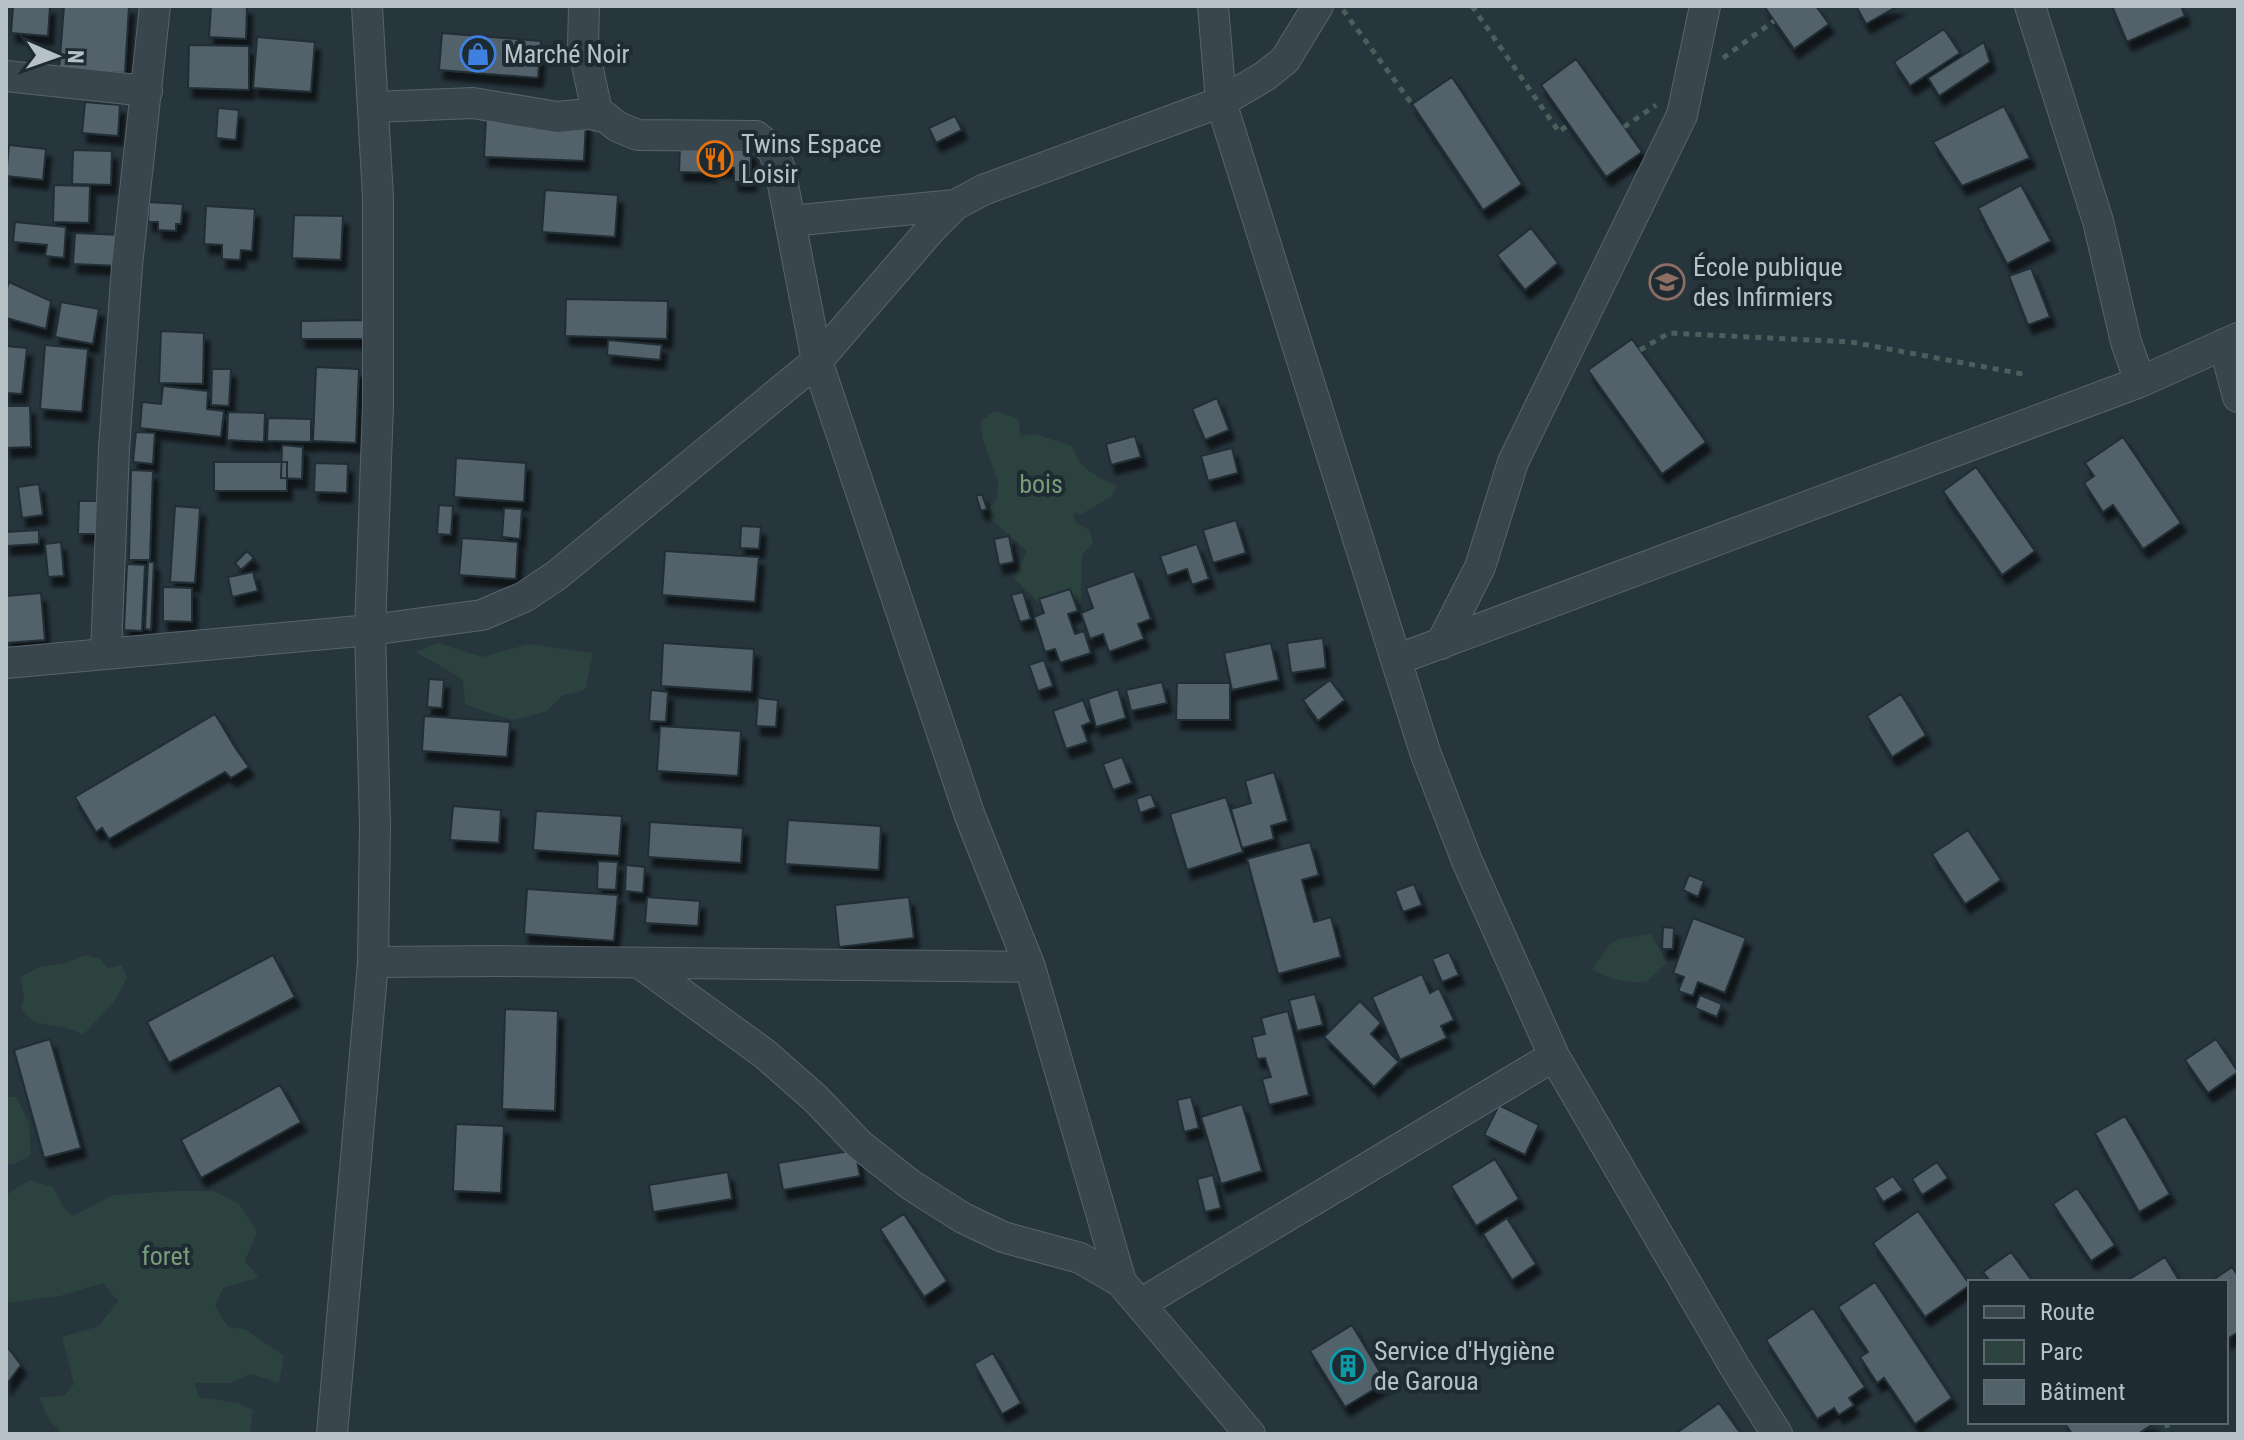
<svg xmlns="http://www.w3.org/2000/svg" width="2244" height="1440" viewBox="0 0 2244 1440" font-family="'Roboto Condensed',sans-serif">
	<defs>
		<filter id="shadow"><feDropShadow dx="5" dy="9" stdDeviation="2" flood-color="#0009"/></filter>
	</defs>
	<rect width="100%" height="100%" fill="#27353d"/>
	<path fill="#2c423e" d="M994 411 1018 418 1021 436 1035 434 1072 446C1081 471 1095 475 1117 486L1111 497 1080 515 1073 513 1076 523 1089 529 1093 543 1082 555 1081 601 1071 615 1046 610 1014 578 1027 551 987 516 989 508 997 499 998 481 983 441 980 422Z
		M438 643 482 657 529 644 593 653 585 690 562 696 547 711 514 720 498 716 465 704 463 681 454 674 416 652Z
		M1651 934 1667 963 1646 982C1626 983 1609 980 1592 969L1609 945 1618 939Z
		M85 955 100 959 108 968 122 965 127 978 114 1002 83 1035C77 1032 70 1029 63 1027 42 1023 36 1028 21 1008L24 996 20 977 41 966 63 964Z
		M6 1097H16L29 1122 31 1155 13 1164H6Z
		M30 1180 53 1187 63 1207 73 1216 113 1195 175 1191H214L239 1204 257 1231 245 1261 259 1278 223 1288 215 1306 228 1327 245 1329 284 1356 279 1383 251 1374 230 1383H195L199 1397 238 1403 253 1410 250 1434H63L49 1420 39 1397 63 1396 74 1384 62 1337 99 1326 118 1301 103 1283 60 1296 6 1303V1195Z"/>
	<path fill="#52626a" stroke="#212d34" stroke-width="2" filter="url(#shadow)" d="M13 6H50L48 36 11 33Z
		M64 6H129L125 73 59 70Z
		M211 6H247L246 39 209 37Z
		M1764 6H1816L1829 24 1794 49Z
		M1856 6H1898L1866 24Z
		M2112 6H2181L2185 16 2127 42Z
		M1944 29 1960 53 1910 86 1894 62Z
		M442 33 541 41 538 78 439 70Z
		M257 37 315 42 311 92 253 88Z
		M1984 42 1990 62 1939 96 1928 78Z
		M189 45 249 46V90L188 88Z
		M1576 59 1642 152 1606 177 1541 85Z
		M1452 77 1522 184 1483 210 1412 104Z
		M85 102 120 105 118 136 82 133Z
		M2004 106 2030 158 1962 186 1933 142Z
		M218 108 239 110 236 140 216 138Z
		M955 116 962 130 936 143 929 128Z
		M486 118 586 121 584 161 484 157Z
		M9 145 46 149 43 180 6 176Z
		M680 146 751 150V182H734V168H711V173L679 172Z
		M73 150 112 151 111 185 72 184Z
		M54 185 90 186 89 223 53 222Z
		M2021 185 2051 241 2007 264 1978 208Z
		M545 190 618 195 615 237 542 232Z
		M149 202 183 204 181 224H176V231L158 230V222H148Z
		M206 206 255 209 252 251 241 250 240 260 222 259V245L204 244Z
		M294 215 343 216 341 260 292 258Z
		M15 222 66 227 64 258 45 256 47 245 13 242Z
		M1531 228 1558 263 1525 290 1497 255Z
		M75 233 122 235 121 266 73 264Z
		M2031 268 2050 317 2028 325 2009 276Z
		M9 282 51 301 46 329 6 318V291Z
		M566 299 668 301 667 339 565 336Z
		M61 302 99 309 93 344 55 337Z
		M365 320V339H301V321Z
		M161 331 204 333 203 384 159 383Z
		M1632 339 1706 442 1662 474 1588 370Z
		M608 340 662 345 660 360 607 355Z
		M45 345 88 349 82 412 40 409Z
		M6 346 27 348 22 394 6 393Z
		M316 367 359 369 356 443 313 441Z
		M212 369H231L229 406 211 405Z
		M163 386 208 391 207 409 224 411 221 437 140 428 142 402 161 404Z
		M1217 398 1229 430 1205 440 1192 409Z
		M6 406H30L31 447 6 448Z
		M228 412 265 413 264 442 227 440Z
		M268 418 311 419V442L267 441Z
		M136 432 155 433 153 464 133 462Z
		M1135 436 1141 457 1111 465 1106 444Z
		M2123 437 2181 523 2143 549 2113 505 2103 512 2084 483 2094 476 2085 463Z
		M282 445 303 447 302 479 281 478Z
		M1232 448 1238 473 1208 481 1201 456Z
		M456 458 526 463 524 502 454 497Z
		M214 462H287V491H214Z
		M315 463 348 464 347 493 314 492Z
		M1976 467 2035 551 2002 575 1943 491Z
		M131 470 153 471 150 560H129Z
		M39 484 43 515 22 518 18 487Z
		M982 494 987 509 981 511 976 496Z
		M79 501H108L107 534H78Z
		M439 505 453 506 451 535 437 534Z
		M175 506 200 508 195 583 170 582Z
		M504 508 522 509 520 539 502 537Z
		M1236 520 1246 553 1213 563 1203 530Z
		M741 526 761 527 759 549 740 548Z
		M39 530V544L6 546V532Z
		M1009 536 1014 562 999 565 994 539Z
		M462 538 518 542 516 579 459 575Z
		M61 542 64 576 48 577 45 544Z
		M1197 544 1209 579 1192 585 1187 569 1167 576 1160 556Z
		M247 551 254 558 241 570 235 563Z
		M665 551 759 557 755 602 662 595Z
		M148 562H154L151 630 145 629Z
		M127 564 145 565 142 631 124 630Z
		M1134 571 1151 619 1138 624 1144 639 1109 652 1103 634 1090 639 1081 613 1093 608 1086 588Z
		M253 572 258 591 232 597 228 577Z
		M163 587 192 588V622L163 621Z
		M1070 589 1078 611 1068 614 1075 634 1084 631 1091 653 1060 663 1055 649 1045 652 1034 617 1044 613 1039 599Z
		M1023 592 1031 619 1020 622 1011 595Z
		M41 593 45 640 6 643V596Z
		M1323 638 1326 668 1291 673 1287 643Z
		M663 643 754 649 752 692 661 686Z
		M1271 643 1279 680 1232 690 1224 653Z
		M1044 660 1053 686 1038 691 1029 665Z
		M429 679 444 680 442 708 427 707Z
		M1330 680 1345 700 1318 721 1303 700Z
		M1162 682 1167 703 1131 711 1126 690Z
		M1177 683H1230V720H1176Z
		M1118 689 1126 718 1096 727 1088 699Z
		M651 690 668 692 666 722 649 721Z
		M1901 694 1926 735 1892 757 1867 716Z
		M758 698 778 700 776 727 756 726Z
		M1083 700 1091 722 1082 726 1088 742 1066 749 1053 711Z
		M215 714 236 749 249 767 231 778 225 772 109 839 102 828 96 832 75 797Z
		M424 716 510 722 507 757 422 751Z
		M660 726 741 731 738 776 657 771Z
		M1122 757 1132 783 1113 790 1103 764Z
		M1274 772 1288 821 1271 826 1274 839 1242 848 1231 809 1251 803 1245 781Z
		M1151 794 1156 807 1140 813 1136 799Z
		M1226 797 1243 852 1187 870 1170 814Z
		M453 806 501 810 499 843 450 840Z
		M536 811 622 816 619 856 533 850Z
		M788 820 881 826 879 870 785 864Z
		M650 822 743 828 741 863 648 857Z
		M1968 830 2001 880 1965 904 1932 854Z
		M1310 842 1319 875 1302 880 1314 922 1331 917 1341 957 1278 974 1247 859Z
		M598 861 618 862 616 890 597 889Z
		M626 865 645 867 643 893 625 891Z
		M1689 875 1704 881 1698 897 1683 890Z
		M1414 884 1422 905 1403 912 1395 891Z
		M527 889 618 895 614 941 524 934Z
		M647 897 700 901 698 926 645 923Z
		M909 897 914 938 839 947 835 905Z
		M1693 918 1746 938 1725 993 1698 982 1693 996 1678 991 1684 977 1673 973Z
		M1663 927 1674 928 1673 949H1662Z
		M1449 952 1459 975 1442 982 1432 959Z
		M273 955 295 997 169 1063 147 1022Z
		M1422 974 1430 993 1439 988 1454 1020 1441 1026 1447 1038 1400 1060 1372 997Z
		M1315 994 1323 1025 1297 1031 1289 1000Z
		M1700 995 1722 1004 1717 1017 1695 1008Z
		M1360 1001 1381 1023 1371 1034 1399 1062 1374 1087 1324 1037Z
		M505 1009 558 1011 555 1111 502 1109Z
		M1288 1011 1309 1095 1269 1105 1262 1079 1271 1077 1265 1058 1257 1059 1252 1037 1265 1034 1261 1018Z
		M50 1039 81 1148 44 1158 14 1050Z
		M2216 1039 2238 1072 2208 1093 2185 1060Z
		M280 1085 301 1122 201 1178 181 1140Z
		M1191 1097 1199 1128 1184 1132 1177 1100Z
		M1242 1104 1262 1171 1221 1184 1201 1117Z
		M1499 1105 1539 1125 1525 1155 1484 1135Z
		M2125 1116 2170 1194 2139 1212 2095 1133Z
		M456 1124 504 1126 501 1193 453 1191Z
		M855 1150 860 1176 783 1190 778 1163Z
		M1495 1159 1519 1199 1476 1226 1451 1186Z
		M1937 1162 1948 1178 1922 1195 1912 1179Z
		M728 1172 732 1199 653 1212 649 1185Z
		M1213 1175 1221 1208 1205 1212 1197 1179Z
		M1893 1176 1903 1190 1883 1202 1874 1188Z
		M2077 1188 2115 1245 2091 1261 2053 1204Z
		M1918 1211 1970 1285 1925 1317 1873 1243Z
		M904 1214 947 1281 924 1297 880 1229Z
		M1507 1218 1536 1264 1512 1280 1483 1234Z
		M2011 1252 2033 1282H1991L1983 1272Z
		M2165 1257 2180 1282H2125Z
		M2232 1267 2238 1276V1332L2226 1340V1282H2210Z
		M1875 1282 1952 1398 1915 1424 1884 1378 1877 1383 1860 1357 1868 1352 1838 1307Z
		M1813 1308 1865 1387 1849 1398 1854 1405 1839 1415 1834 1408 1817 1419 1766 1340Z
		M1352 1325 1386 1382 1345 1407 1310 1351Z
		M6 1345 21 1365 6 1385Z
		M993 1353 1021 1403 1002 1414 974 1364Z
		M1719 1403 1741 1434H1675Z
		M2064 1422H2152L2153 1424 2138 1434H2072Z"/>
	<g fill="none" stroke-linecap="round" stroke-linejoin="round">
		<defs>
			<path id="minor" d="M584 6 583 46 598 116
				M1213 6 1221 102 1425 752 1467 861 1554 1056 1736 1369 1777 1434
				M2030 6 2098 221 2126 342 2140 382
				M6 76 147 91
				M374 107 473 103 557 117 588 114 604 116 618 127 638 135 756 136 773 150 780 169 817 361 970 816 1030 967 1121 1282
				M790 221 955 205
				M2224 344 2238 397
				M1441 644 1480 567 1513 462 1682 115 1705 6
				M106 653 114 448 127 266 155 6
				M1396 660 2140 382 2238 338
				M6 663 370 630 482 615 524 597 557 575 817 361 932 228 955 205 983 190 1221 102 1265 76 1285 60 1318 6
				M373 962 497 961 1030 967
				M641 964 765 1054 816 1099 860 1145 911 1185 963 1218 1003 1237 1080 1258 1121 1282 1250 1434
				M1140 1304 1554 1056
				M332 1434 373 962 375 825 370 630 378 405V197L367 6"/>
		</defs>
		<use href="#minor" stroke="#58646b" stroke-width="32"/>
		<path stroke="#4b5f5c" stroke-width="5" stroke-dasharray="6 6" stroke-linecap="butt" d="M1472 6 1559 132 1569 124
			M1343 10 1412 104
			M1723 58 1774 21
			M1624 127 1656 105
			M1640 350 1669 333 1851 342 2028 375
			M2166 1422 2169 1434"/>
		<use href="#minor" stroke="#3a464d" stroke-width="30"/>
	</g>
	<defs>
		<symbol id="shop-ring" viewBox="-11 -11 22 22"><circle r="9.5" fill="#1f2b32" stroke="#3f7fe0" stroke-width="1.5"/><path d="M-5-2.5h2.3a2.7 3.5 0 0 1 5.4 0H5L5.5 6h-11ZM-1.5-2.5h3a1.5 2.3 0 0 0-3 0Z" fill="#3f7fe0"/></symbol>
		<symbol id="restaurant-ring" viewBox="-11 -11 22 22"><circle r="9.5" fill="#1f2b32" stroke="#e8710a" stroke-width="1.5"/><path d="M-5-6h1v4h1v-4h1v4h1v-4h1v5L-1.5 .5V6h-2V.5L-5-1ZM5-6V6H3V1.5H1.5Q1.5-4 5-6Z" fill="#e8710a"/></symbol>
		<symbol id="school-ring" viewBox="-11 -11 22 22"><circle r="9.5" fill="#1f2b32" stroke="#8d6e63" stroke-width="1.5"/><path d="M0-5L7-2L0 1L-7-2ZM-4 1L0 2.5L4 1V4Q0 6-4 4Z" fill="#8d6e63"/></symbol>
		<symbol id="building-ring" viewBox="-11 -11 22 22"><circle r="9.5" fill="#1f2b32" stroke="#0f9aa8" stroke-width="1.5"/><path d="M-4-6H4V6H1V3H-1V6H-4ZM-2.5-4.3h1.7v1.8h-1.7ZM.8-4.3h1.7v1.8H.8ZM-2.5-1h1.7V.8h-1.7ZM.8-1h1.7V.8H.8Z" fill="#0f9aa8"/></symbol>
	</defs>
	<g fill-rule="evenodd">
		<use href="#shop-ring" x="458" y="34" width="40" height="40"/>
		<use href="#restaurant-ring" x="695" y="139" width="40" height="40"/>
		<use href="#school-ring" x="1647" y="262" width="40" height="40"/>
		<use href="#building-ring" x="1328" y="1346" width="40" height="40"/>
	</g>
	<g text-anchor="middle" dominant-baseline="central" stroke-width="8" stroke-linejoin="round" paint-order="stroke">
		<g font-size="26" fill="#b7c1c8" stroke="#1f2b32" text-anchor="start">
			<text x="504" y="54">Marché Noir</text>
			<text x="741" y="144">Twins Espace<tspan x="741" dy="30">Loisir</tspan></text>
			<text x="1693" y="267">École publique<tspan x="1693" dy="30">des Infirmiers</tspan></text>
			<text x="1374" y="1351">Service d'Hygiène<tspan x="1374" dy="30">de Garoua</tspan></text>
		</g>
		<g font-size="26" fill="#779c77" stroke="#1f2b32">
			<text x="1041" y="484">bois</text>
			<text x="166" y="1256">foret</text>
		</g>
	</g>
	<rect width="2244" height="1440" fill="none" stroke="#b7c1c8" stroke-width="16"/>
	<rect x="1968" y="1280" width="260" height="144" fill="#1f2b32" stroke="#5c676e" stroke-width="2"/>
	<rect x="1984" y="1306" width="40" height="12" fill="#3a464d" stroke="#5c676e" stroke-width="2"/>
	<text x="2040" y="1320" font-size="24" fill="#b7c1c8">Route</text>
	<rect x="1984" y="1340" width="40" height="24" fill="#2c423e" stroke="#5c676e" stroke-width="2"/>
	<text x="2040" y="1360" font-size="24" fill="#b7c1c8">Parc</text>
	<rect x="1984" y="1380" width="40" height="24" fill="#52626a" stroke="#5c676e" stroke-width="2"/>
	<text x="2040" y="1400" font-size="24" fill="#b7c1c8">Bâtiment</text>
	<g transform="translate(56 56) rotate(92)" stroke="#1f2b32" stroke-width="6" paint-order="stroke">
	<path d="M0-6L14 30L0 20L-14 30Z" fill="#b7c1c8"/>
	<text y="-12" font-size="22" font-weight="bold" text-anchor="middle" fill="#b7c1c8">N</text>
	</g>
</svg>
